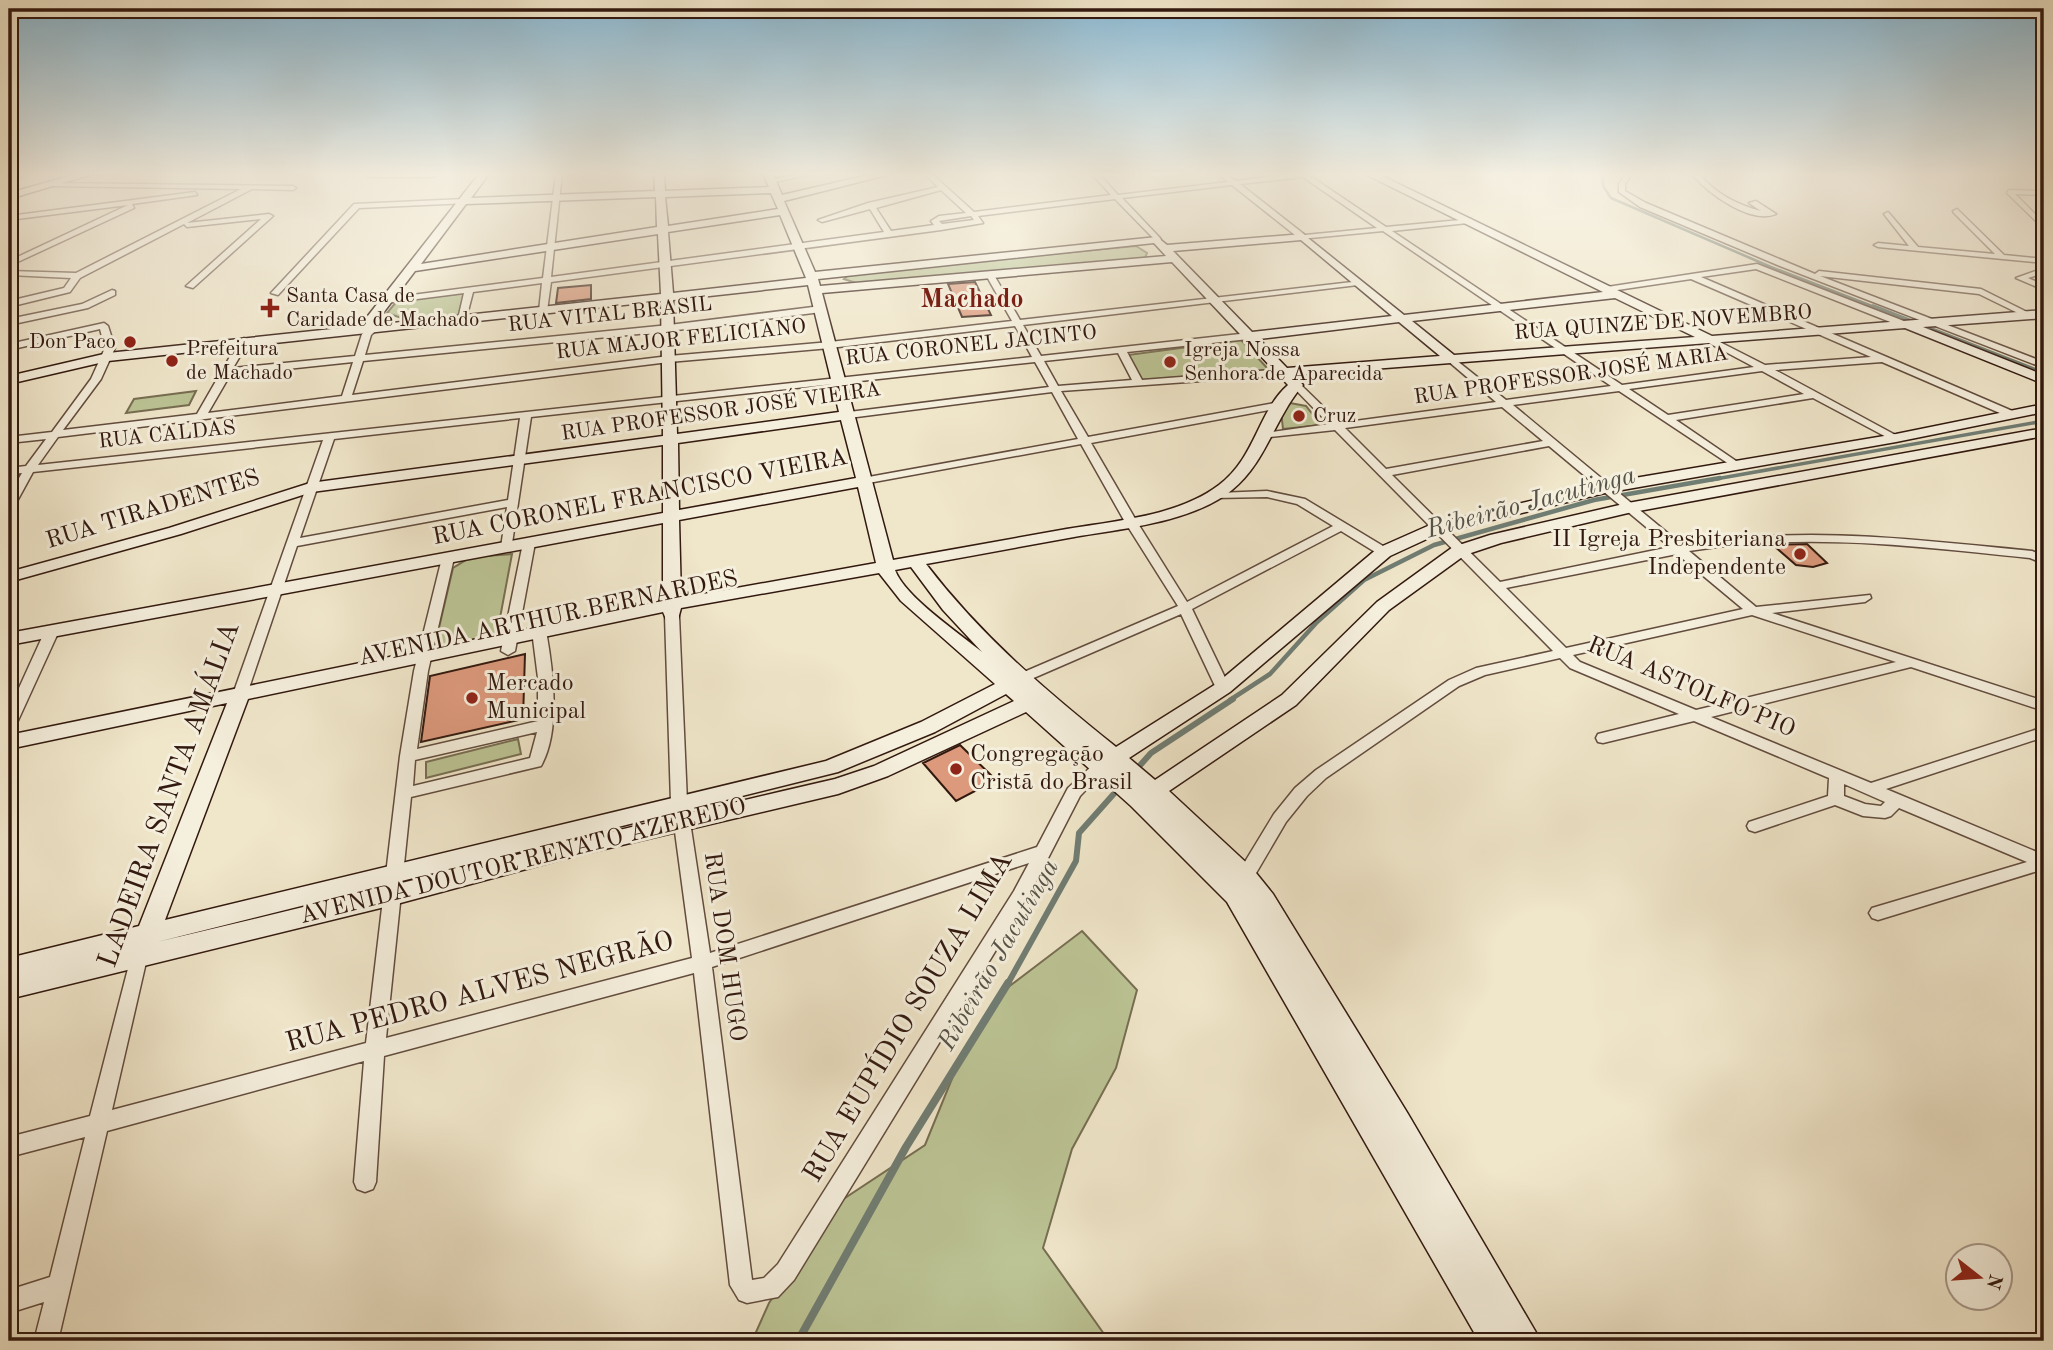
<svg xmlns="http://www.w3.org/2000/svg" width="2053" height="1350" viewBox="0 0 2053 1350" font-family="'Old Standard TT',serif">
	<rect width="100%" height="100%" fill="#f0e6ca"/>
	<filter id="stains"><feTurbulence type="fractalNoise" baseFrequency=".00286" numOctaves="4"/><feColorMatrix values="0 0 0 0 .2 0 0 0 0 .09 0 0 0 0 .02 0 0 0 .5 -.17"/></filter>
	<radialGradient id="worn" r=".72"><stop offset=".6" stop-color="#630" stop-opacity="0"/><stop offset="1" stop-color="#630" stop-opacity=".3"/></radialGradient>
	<path fill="#bcc495" stroke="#776e52" stroke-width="2" d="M1136 246 1147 253 1145 258 859 284 844 279 851 273Z
		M465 293 460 315 456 317 410 321 387 313 397 301Z
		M1241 340 1269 370 1142 380 1128 355Z
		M196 391 189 405 126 413 134 399Z
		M1290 403 1306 406 1321 425 1283 429 1281 411Z
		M512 554 497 634 434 649 453 568 471 557Z
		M518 739 521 754 426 778V762Z
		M1082 931 1137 990 1116 1068 1072 1149 1043 1248 1109 1341H752L769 1303 836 1204 925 1145 960 1059 1007 988Z"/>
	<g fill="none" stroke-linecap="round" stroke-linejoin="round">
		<path stroke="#707d73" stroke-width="2.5" d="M1603 174V186L1611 198 1771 267 1877 308"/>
		<path stroke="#707d73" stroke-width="3.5" d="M1873 306 2044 373
			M1710 480 2044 421"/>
		<path stroke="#707d73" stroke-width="4.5" d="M1230 700 1270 674 1317 622 1364 580 1434 545 1594 500 1720 478"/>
		<path stroke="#707d73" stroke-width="6" d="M1135 771 1151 753 1233 699
			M1007 985 1076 861 1079 833 1119 788"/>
		<path stroke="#707d73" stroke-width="8" d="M798 1341 906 1147 1008 983"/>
	</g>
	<path fill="#dc997c" stroke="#32190f" stroke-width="2" d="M975 282 991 315 962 317 948 284Z
		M591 285V299L556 303 558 288Z
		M1807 544 1827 563 1813 567 1796 565 1773 545Z
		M525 654 523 719 421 742 430 676Z
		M960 745 996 780 956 801 923 763Z"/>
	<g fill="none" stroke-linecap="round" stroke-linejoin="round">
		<defs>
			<path id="street" d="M556 174H562L551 277 884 232 870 209 822 222 818 220 868 203 938 187 925 174H932L974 212 1111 195 1092 174H1099L1118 195 1228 182 1219 174H1226L1235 181 1291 174H1312L1310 176 1386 227 1471 219 1472 221 1468 223 1392 231 1622 385 1754 367 1707 342V338L1710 337 1765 365 1871 357 1691 279 1604 292V288L1607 287 1757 264 1909 323V327H1903L1756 269 1701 277 2017 413V417H2009L1882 362 1775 370 1901 438 1896 441 1892 440 1813 398 1676 420 1739 463 1740 465 1735 468 1619 391 1513 405 1682 545C1805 525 1910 539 2032 551L2044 556V564L2030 558C1914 546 1805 532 1689 551L1756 607 1870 595 1871 598 1865 602 1772 613 2044 701V711L1911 667 1711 717 1871 783 2044 727V737L1886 789 2044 855V869L1878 920 1872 918 1869 913 1872 908 2027 862 1899 808 1891 816 1885 818 1863 816 1835 805 1755 832 1749 830 1747 826 1749 822 1828 796 1829 778 1694 721 1603 743 1598 742 1596 738 1598 734 1679 714 1570 668 1560 658 1485 675 1459 686 1326 778 1307 796 1286 822 1252 880 1238 887 1232 885 1230 880 1232 875 1240 870 1274 814 1295 788 1316 770 1449 680 1476 668 1553 651 1335 430 1261 438V434L1265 433 1329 424 1293 387V383H1299L1340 423 1496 402 1448 361V357L1451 356 1506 400 1611 386 1383 231 1300 239 1232 185 1122 198 1160 238 1161 240 1157 242 1115 199 978 216 983 223 941 230 551 282 547 311 543 314 539 311 542 283 473 292 466 319 462 322 458 319 464 293 386 303 385 301 389 298 543 278ZM1303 177 1377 228 1305 235 1240 184ZM941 190 966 213 939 216 931 221 934 225 891 231 876 208ZM971 216 974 220 942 224 939 221ZM1762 371 1804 394 1668 415 1629 389ZM1502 407 1543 441 1386 469 1345 428ZM1549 446 1670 547 1500 582 1392 475ZM1677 554 1743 609 1566 648 1506 588ZM1752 615 1896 662 1696 710 1580 662 1573 655ZM1844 784 1885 802 1881 806 1865 804 1844 796Z
				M797 174H812L770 183 767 181Z
				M1626 174H1632L1625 184V191L1646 203 1815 274 1819 271 1981 289 2033 315 2026 317 1979 294 1820 276 2044 362V368L1780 266 1640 207 1619 192V184Z
				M1692 174H1699C1715 193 1737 205 1761 211L1749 203 1756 201 1776 214C1751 225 1707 193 1692 174Z
				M2020 174H2044V178Z
				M52 183 293 186 296 188 293 190 252 189 187 223 269 214 273 216 193 288 186 286 261 219 187 227 184 224 80 278 70 292 9 307V301L64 288 71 278 9 275V271L76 273 241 189 54 186Z
				M2009 190 2044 191V195L2015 194 2044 223V229L2007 193Z
				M195 192 197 195 132 204 134 208 9 266V261L128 205 9 220V216Z
				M465 199 468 203 359 208 278 295 271 293 354 204Z
				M1957 209 2004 255 2044 259V263L1878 247 1874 245 1878 243 1909 246 1884 214 1888 212 1918 247 1995 254 1954 213 1953 211Z
				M2044 268V273L2028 278 2044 285V290L2016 278Z
				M990 273 994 275 1020 320 1361 281 1362 283 1358 285 1023 325 1041 356 1249 333 1254 336 1249 339 1127 352 1142 380 1286 369 1291 372 1286 375 1061 391 1088 437 1280 402 1285 405 1280 408 1091 443 1137 522 1187 602 1333 526 1297 504 1267 497 1214 498 1212 496 1218 493 1267 491 1305 499 1388 549 1390 552 1388 555H1380L1341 531 1192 609 1230 688 1228 691H1218L1216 688 1181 614 1022 683 1015 678 1017 675 1178 606 1125 522 1081 444 863 484 857 481 863 478 1078 439 1052 392 849 418 844 415 849 412 1049 387 1035 362 531 417 511 550 507 551 501 547 507 507 297 546 246 697 239 702 232 697 323 440 33 472 15 505 9 508V495L22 473 9 474V468L26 466 46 439 9 443V437L52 432 91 379 105 348 100 329 9 350V344L104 323 108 326 115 348 101 379 63 430 197 414 239 341 244 338 249 341 233 368 355 356 362 334 376 324 380 327 371 335 365 355 669 325 821 306 825 309 821 312 669 331 363 361 352 395 669 356 830 342 1012 321 986 275ZM1015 326 1032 357 38 465 58 437 669 362 830 348ZM1118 353 1132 380 1058 386 1044 361ZM353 362 342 396 208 413 230 375ZM520 418 508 500 300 538 334 439Z
				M112 290 115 291V295L88 308 9 325V319L82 304Z
				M529 539 535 543 515 651 508 655 501 651 523 543Z
				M448 554 454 558 428 671 417 749 538 721V678L532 631 539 627 546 631C553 669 561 731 541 766L411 797 386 1038 692 958 671 802 665 616 667 613H677L679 616 687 802 710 953 1037 847 1068 788 1094 764H1104L1107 768 1080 796 1026 901 794 1280 778 1297 747 1303 739 1300 730 1285 694 973 384 1056 376 1182 373 1189 365 1192 357 1189 354 1182 364 1061 107 1131 58 1341H34L44 1302 9 1313V1290L50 1277 85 1137 9 1157V1137L90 1116 132 953 138 950 144 953 147 958 112 1110 366 1043 400 756 414 671 442 558ZM537 732 530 758 413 786 415 760ZM1029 863 1014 891 778 1264 764 1278 752 1280 712 967Z
				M51 629 58 633 16 725 14 729 9 730V710L44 633Z"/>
			<path id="secondary" d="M9 174H26L9 180Z
				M77 174H93L9 199V193Z
				M365 174H438L433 177H370Z
				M479 174H489L471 198 655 191 654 174H664L665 191 769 187 763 174H773L782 195 873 174H891L784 201 815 272 1157 237 1167 245 1303 234 1404 315 1603 292 1365 174H1378L1712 336 2044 310V318L1923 327 2044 375V384L1905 328 1294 375 1303 385C1275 417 1266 463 1232 490 1193 522 1121 529 1074 537 1025 546 975 555 926 564 981 636 1046 691 1116 747L1216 684 1378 548 1430 525 1605 483 1896 434 2044 404V412L1896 442 1605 493 1442 532 1390 556 1230 692 1129 758 1155 780 1282 695 1377 602 1453 547 1490 535 1628 503 2044 428V436L1628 513 1501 543 1465 555 1389 610 1296 705 1169 791 1252 868 1273 894 1408 1114 1541 1341H1479L1227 902 1131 806 1026 712 888 776 838 794 571 857 393 905 9 999V958L139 926 227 703 9 749V735L663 601V523L9 645V633L663 513V445L312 492 181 534 9 582V572L169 528 310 483 663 436 661 301 108 361 9 384V376L108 353 360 326ZM771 193 778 209 668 226 665 197ZM656 197 657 227 421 264 466 204ZM780 215 806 278 673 293 668 232ZM658 234 661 294 374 325 415 271ZM1301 240 1392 316 1252 332 1173 251ZM1154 243 1166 256 820 286 818 279ZM1172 262 1288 385C1258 411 1256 457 1219 485 1177 517 1112 521 1061 530 1005 540 949 550 893 560L822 293ZM808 285 839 412 677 434 673 300ZM1615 298 1695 337 1454 355 1412 321ZM1399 322 1440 356 1287 368 1259 339ZM841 420 856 478 679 510 678 443ZM858 487 876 563 681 598 679 520ZM911 567 943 610 982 652C959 633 905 597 895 570ZM879 573 901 601 995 684 921 722 826 761 165 920 248 699 663 612 666 619H678L681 608ZM1006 694 1014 701 874 766 835 779C608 831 383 889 157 942L838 772 935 732Z"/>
		</defs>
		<use href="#street" stroke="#624c3e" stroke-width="3"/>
		<use href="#secondary" stroke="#32190f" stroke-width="3"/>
		<use href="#street" fill="#f5efdd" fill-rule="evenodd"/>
		<use href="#secondary" fill="#f5efdd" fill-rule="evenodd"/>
	</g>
	<linearGradient id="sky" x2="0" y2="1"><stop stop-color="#89b9d4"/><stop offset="0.48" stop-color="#f8f4e7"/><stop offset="1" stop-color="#f8f4e7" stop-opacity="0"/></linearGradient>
	<rect width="2053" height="363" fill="url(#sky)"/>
	<g fill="#8f2418" stroke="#f5efdd" stroke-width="2.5">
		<path d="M266.5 297.5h7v7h7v7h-7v7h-7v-7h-7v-7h7z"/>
		<circle cx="130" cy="342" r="7"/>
		<circle cx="172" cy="361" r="7"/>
		<circle cx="1170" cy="362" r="7"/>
		<circle cx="1299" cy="416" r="7"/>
		<circle cx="1800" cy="554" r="7"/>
		<circle cx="472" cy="698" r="7"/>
		<circle cx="956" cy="769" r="7"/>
	</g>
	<g text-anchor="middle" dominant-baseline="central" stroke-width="6" stroke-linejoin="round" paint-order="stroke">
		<g font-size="21" fill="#32190f" stroke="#f5efdd" text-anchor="start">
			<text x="286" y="296">Santa Casa de<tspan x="286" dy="24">Caridade de Machado</tspan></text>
			<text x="116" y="342" text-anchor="end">Don Paco</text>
			<text x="186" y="349">Prefeitura<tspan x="186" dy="24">de Machado</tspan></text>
			<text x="1184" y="350">Igreja Nossa<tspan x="1184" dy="24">Senhora de Aparecida</tspan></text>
			<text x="1313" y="416">Cruz</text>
		</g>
		<g font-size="21" fill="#32190f" stroke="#f5efdd">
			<text transform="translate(610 315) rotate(-6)">RUA VITAL BRASIL</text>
			<text transform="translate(1663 323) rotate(-4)">RUA QUINZE DE NOVEMBRO</text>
			<text transform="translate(681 340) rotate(-6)">RUA MAJOR FELICIANO</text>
			<text transform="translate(971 346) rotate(-6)">RUA CORONEL JACINTO</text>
			<text transform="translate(1571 376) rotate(-8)">RUA PROFESSOR JOSÉ MARIA</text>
			<text transform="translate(721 412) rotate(-8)">RUA PROFESSOR JOSÉ VIEIRA</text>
			<text transform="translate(167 435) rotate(-6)">RUA CALDAS</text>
		</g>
		<g font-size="24" fill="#32190f" stroke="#f5efdd">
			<text transform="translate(640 498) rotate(-11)">RUA CORONEL FRANCISCO VIEIRA</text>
			<text transform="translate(153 510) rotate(-17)">RUA TIRADENTES</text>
			<text transform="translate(548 619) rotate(-12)">AVENIDA ARTHUR BERNARDES</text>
			<text transform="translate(1691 688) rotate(23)">RUA ASTOLFO PIO</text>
			<text transform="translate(523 862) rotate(-14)">AVENIDA DOUTOR RENATO AZEREDO</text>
			<text transform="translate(724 947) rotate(82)">RUA DOM HUGO</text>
		</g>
		<g font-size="24" fill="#32190f" stroke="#f5efdd" text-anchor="start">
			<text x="1786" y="540" text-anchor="end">II Igreja Presbiteriana<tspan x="1786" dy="28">Independente</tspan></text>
			<text x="486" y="684">Mercado<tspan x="486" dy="28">Municipal</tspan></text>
			<text x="970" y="755">Congregação<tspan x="970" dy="28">Cristã do Brasil</tspan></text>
		</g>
		<g font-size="26" font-weight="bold" fill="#7a1f14" stroke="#f5efdd">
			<text x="972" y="300">Machado</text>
		</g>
		<g font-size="26" font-style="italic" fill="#565349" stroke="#f5efdd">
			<text transform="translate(1531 503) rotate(-15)">Ribeirão Jacutinga</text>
			<text transform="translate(999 955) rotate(-60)">Ribeirão Jacutinga</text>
		</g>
		<g font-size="28" fill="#32190f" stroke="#f5efdd">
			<text transform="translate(170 795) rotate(-70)">LADEIRA SANTA AMÁLIA</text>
			<text transform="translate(480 993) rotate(-15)">RUA PEDRO ALVES NEGRÃO</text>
			<text transform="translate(909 1018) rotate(-59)">RUA EUPÍDIO SOUZA LIMA</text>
		</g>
	</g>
	<rect width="2053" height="1350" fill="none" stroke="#f0e6ca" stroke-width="35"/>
	<rect x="10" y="10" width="2032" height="1329" fill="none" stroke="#32190f" stroke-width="3.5"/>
	<rect x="18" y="18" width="2018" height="1315" fill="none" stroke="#32190f" stroke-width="2"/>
	<g transform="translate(1979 1277) rotate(107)"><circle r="33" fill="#f5efdd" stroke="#a7998b" stroke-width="2"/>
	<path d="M0-5L12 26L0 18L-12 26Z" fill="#8f2418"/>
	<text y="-10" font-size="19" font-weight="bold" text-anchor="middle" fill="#32190f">N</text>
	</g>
	<rect width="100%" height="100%" filter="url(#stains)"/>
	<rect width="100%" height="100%" fill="url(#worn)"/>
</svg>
